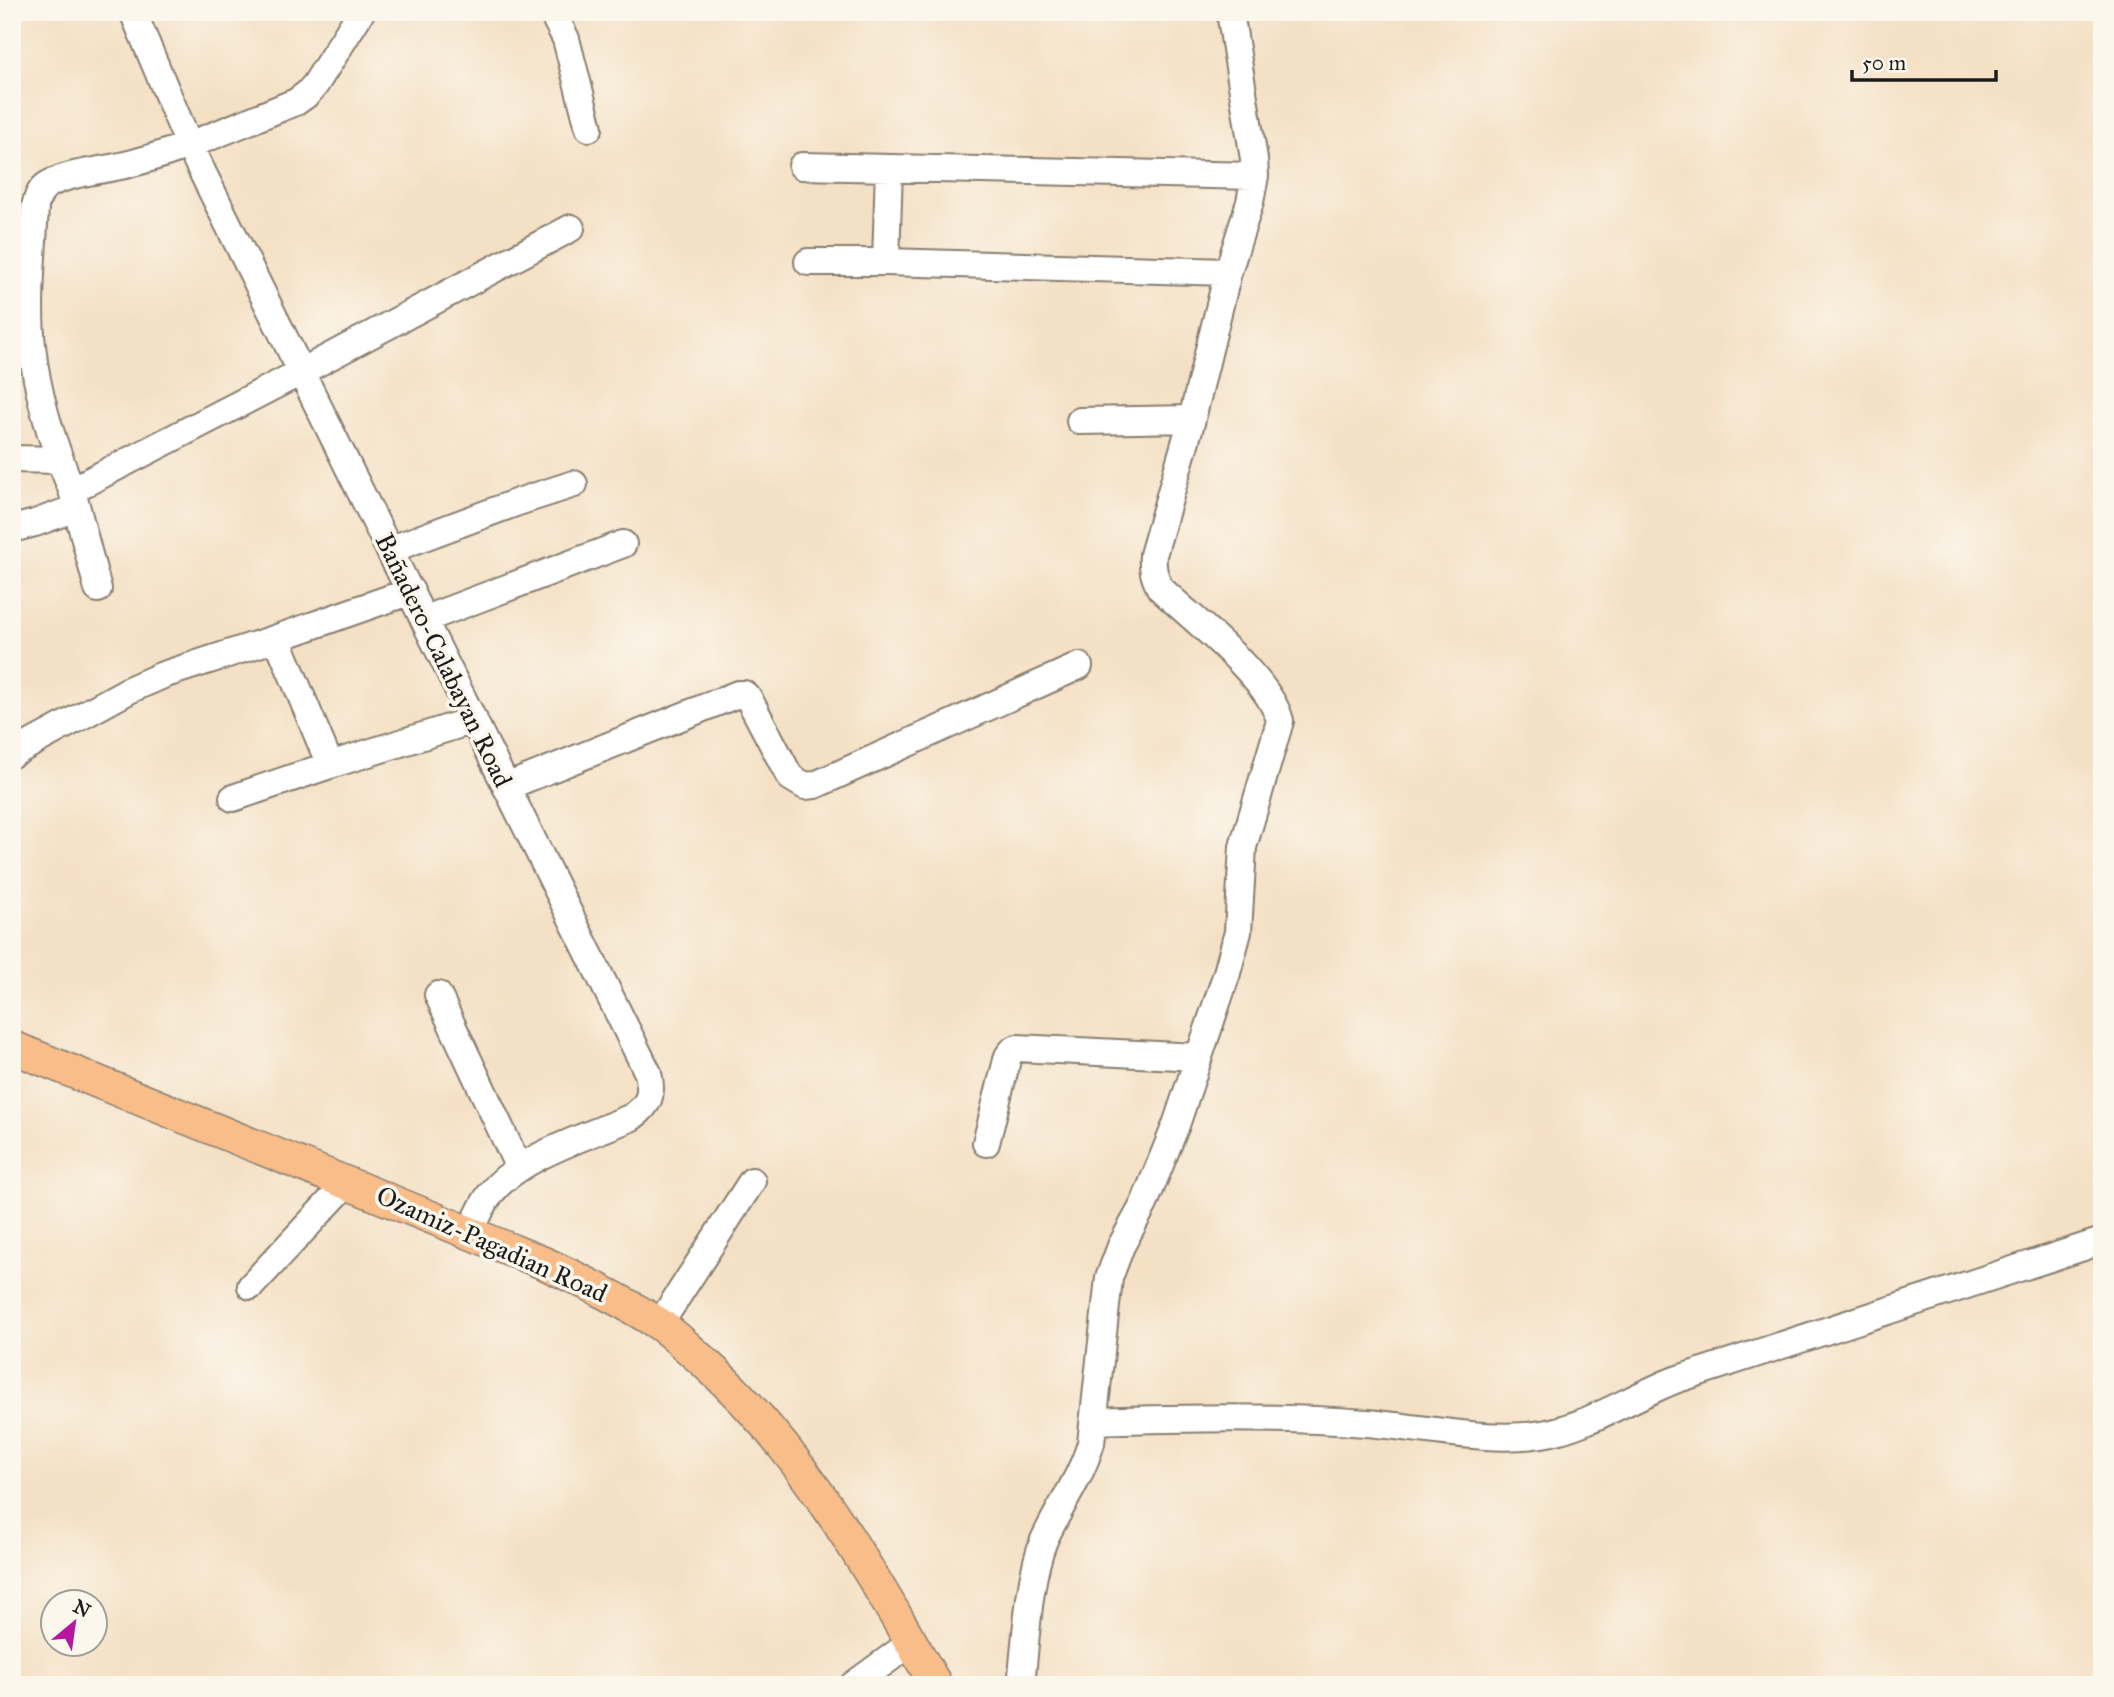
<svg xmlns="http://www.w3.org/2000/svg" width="2114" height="1697" viewBox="0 0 2114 1697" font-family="'IM FELL Great Primer',serif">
	<rect width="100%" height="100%" fill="#fbf7ec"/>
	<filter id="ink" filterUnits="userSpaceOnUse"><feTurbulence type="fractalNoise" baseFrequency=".0143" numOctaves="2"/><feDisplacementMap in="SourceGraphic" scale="14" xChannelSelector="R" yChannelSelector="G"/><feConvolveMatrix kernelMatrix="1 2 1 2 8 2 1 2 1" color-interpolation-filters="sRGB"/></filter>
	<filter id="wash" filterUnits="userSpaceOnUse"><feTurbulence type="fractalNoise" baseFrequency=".00686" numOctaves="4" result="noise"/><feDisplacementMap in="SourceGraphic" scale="28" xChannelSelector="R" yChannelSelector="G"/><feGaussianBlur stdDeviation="1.57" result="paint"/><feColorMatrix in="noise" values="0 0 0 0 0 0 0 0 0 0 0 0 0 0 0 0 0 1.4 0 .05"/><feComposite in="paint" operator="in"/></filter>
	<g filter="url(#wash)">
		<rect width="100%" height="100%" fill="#f4e0c4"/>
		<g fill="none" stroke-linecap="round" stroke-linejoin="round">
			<path stroke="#5abdd8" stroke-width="6" d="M2097 771 2102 770"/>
		</g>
	</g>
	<g filter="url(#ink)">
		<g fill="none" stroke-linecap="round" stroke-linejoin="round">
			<defs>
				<path id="minor" d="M133 12 189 145 648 1073C653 1094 650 1104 632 1117 589 1136 520 1156 491 1193 482 1205 476 1219 471 1231
					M361 12 315 85 307 94 296 102C242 123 189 148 133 163 109 170 71 172 49 184 40 189 38 196 35 206 33 252 27 300 32 346 37 394 53 445 72 490L301 372 571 228
					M552 12 566 39 589 128
					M802 166 1255 176
					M889 168 886 262 1228 272
					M808 262H886
					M1080 421 1192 419
					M12 459 59 460
					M72 490 98 589
					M12 529 35 523 76 508
					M389 550 518 502 574 484
					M425 619 623 544
					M277 638 330 765
					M12 754 131 689 163 675 277 638 411 591
					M506 787 738 694H744L749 699 790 777 805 786 815 785 1079 666
					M233 798 330 765 474 720
					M438 995 519 1168
					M986 1143 1008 1056 1012 1051 1017 1048 1198 1057
					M251 1286 348 1182
					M659 1325 752 1181
					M1094 1421C1184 1418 1276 1416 1366 1423 1420 1427 1489 1443 1542 1434 1586 1427 1632 1397 1675 1380L2102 1241
					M853 1685 912 1642
					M1021 1685C1026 1642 1028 1579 1044 1540 1059 1507 1081 1478 1091 1443L1109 1278 1121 1246 1144 1204 1176 1125 1227 973 1238 932 1243 847 1280 721C1270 678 1193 620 1160 588 1154 576 1152 568 1153 555L1192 419 1228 272 1250 202 1255 176 1254 159 1230 12"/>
				<path id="major" d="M12 1047 546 1264C585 1282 623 1301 659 1324 675 1335 689 1349 704 1362 804 1451 869 1570 936 1685"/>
			</defs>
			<use href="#minor" stroke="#887e70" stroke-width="30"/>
			<use href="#major" stroke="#887e70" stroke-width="35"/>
			<use href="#minor" stroke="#fff" stroke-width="26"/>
			<use href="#major" stroke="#f8bd89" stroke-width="32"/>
		</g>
	</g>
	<g text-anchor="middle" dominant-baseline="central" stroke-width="7" stroke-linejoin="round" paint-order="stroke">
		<g font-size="26" fill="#1c1c1c" stroke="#fbf7ec">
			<text transform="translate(444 660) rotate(64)">Bañadero-Calabayan Road</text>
			<text transform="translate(492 1244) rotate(24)">Ozamiz-Pagadian Road</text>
		</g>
	</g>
	<rect width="2114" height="1697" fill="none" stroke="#fbf7ec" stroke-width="42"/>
	<g transform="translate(74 1623) rotate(29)"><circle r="33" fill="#fbf7ec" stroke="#a29f99" stroke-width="2"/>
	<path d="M0-5L12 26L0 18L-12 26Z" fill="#b5179e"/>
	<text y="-10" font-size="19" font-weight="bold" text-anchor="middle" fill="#1c1c1c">N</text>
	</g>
	<path d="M1852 70v10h144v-10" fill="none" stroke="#1c1c1c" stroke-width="3.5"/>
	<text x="1862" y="70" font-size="21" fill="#1c1c1c" stroke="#fbf7ec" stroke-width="5" paint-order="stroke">50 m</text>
</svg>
